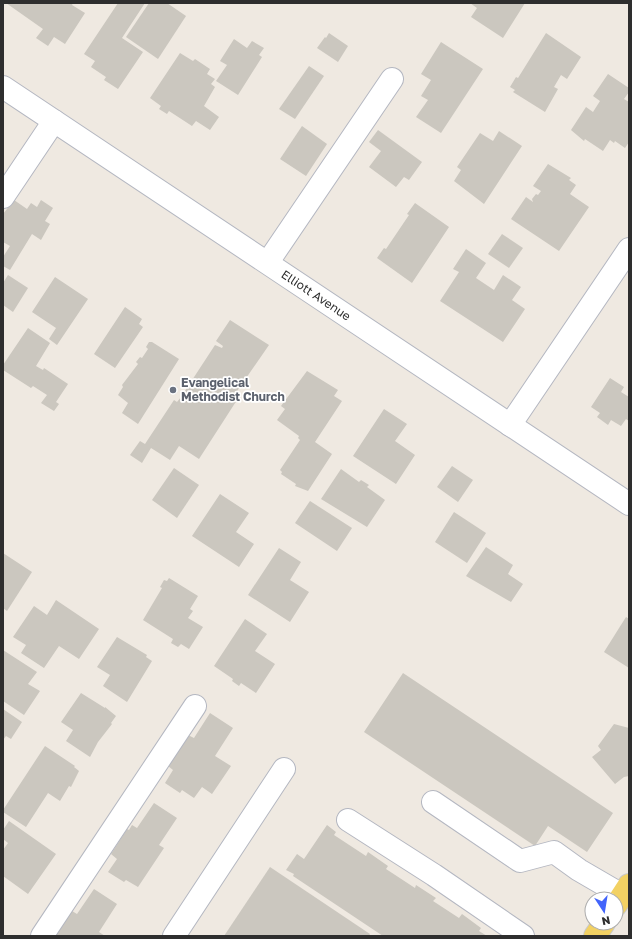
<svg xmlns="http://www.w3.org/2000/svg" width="632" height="939" font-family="'Golos Text',sans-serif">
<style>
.building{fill:#cbc7bf}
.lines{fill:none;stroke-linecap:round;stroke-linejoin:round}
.minor-casing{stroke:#b4b7c1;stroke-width:24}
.major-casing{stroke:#c9c9c9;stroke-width:24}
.minor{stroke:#fff;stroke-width:22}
.major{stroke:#f2d163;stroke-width:22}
.worship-dot{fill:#6b7280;stroke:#fff;stroke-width:1.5}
.labels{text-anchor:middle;stroke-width:3.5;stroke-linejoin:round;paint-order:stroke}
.street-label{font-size:12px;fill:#2e2e2e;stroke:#fff}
.worship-label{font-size:12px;font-weight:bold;fill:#5b616d;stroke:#fff;text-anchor:start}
</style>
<rect width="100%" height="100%" fill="#efe9e1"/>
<g class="building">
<path d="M 6,3 L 73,3 L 72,5 L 85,13 L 65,44 L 54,37 L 48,46 L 36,38 L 43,29 Z"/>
<path d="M 118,3 L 145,3 L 122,38 L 143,52 L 118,89 L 104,80 L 106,77 L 91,67 L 95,61 L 84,54 Z"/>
<path d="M 149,3 L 167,3 L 186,16 L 158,59 L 126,37 Z"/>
<path d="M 470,3 L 525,3 L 503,38 L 471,17 L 477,8 Z"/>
<path d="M 329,33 L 348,46 L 338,62 L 317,48 L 325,37 L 326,38 Z"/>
<path d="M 546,33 L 581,57 L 567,79 L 561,75 L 554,87 L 558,89 L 545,112 L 513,92 L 515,90 L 510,87 L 516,77 L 518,78 Z"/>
<path d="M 234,39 L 247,48 L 252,41 L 264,48 L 259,55 L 262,57 L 238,95 L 216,81 L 227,65 L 220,61 Z"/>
<path d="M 441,42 L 483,69 L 441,133 L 416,117 L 428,100 L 421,96 L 431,80 L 421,74 Z"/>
<path d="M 180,53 L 193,61 L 195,59 L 210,69 L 207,74 L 215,79 L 211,84 L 215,87 L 204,106 L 219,117 L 210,130 L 196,121 L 192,126 L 169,111 L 167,114 L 159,109 L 161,106 L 150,98 Z"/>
<path d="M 309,66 L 324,76 L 295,119 L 279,109 Z"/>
<path d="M 608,74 L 629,88 L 629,92 L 624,99 L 629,102 L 629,142 L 625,148 L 615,141 L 614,143 L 610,140 L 603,151 L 585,139 L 584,141 L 571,130 L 586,107 L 593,112 L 600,101 L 593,96 Z"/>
<path d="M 302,126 L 327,144 L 306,176 L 280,159 Z"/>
<path d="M 378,130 L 422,162 L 409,180 L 404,177 L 396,187 L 369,167 L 381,151 L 369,142 Z"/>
<path d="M 499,131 L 522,146 L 484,204 L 454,181 L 461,170 L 457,167 L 480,133 L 493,141 Z"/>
<path d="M 548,164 L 571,178 L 569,180 L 576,185 L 570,194 L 589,207 L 559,251 L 511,219 L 526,197 L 533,202 L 532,199 L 536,194 L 538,195 L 541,191 L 533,186 Z"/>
<path d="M 14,200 L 27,209 L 31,203 L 37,207 L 41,200 L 53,208 L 45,221 L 50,224 L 41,240 L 32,234 L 10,270 L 3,266 L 3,257 L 10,246 L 3,242 L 3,214 Z"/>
<path d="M 415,203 L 449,227 L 412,283 L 377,258 L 384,248 L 386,249 L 409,215 L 407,214 Z"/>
<path d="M 502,234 L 523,248 L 509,268 L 488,254 Z"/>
<path d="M 466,249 L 486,263 L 476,278 L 494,290 L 503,275 L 521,287 L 512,300 L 525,309 L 503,342 L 440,301 L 459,272 L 453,269 Z"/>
<path d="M 8,275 L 28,288 L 13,312 L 3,305 L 3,283 Z"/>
<path d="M 55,277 L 88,299 L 57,345 L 49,339 L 56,328 L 32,312 Z"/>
<path d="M 125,307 L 142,319 L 139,324 L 143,327 L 115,368 L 94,354 Z"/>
<path d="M 230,320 L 269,345 L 233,397 L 237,400 L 199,459 L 179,446 L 170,460 L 151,448 L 142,463 L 130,455 L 140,441 L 145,444 L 174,400 L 177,402 L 181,397 L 215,345 L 222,348 L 223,346 L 216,341 Z"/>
<path d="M 28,328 L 50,343 L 36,366 L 43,370 L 44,368 L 68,384 L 56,402 L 59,404 L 54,411 L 41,403 L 47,395 L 33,386 L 31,388 L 3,370 L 3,365 Z"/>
<path d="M 149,342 L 152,342 L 179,359 L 138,424 L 122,413 L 128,403 L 118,395 L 123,387 L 122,385 L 138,364 L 136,362 L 140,357 L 142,358 L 148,349 L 146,347 Z"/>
<path d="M 307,371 L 338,390 L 334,396 L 342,401 L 315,442 L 332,454 L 308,491 L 295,486 L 296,484 L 281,474 L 282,472 L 280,470 L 300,440 L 298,438 L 299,436 L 277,420 L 285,409 L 281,406 Z"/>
<path d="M 610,378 L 624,387 L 621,392 L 629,397 L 629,421 L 626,419 L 621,426 L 611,420 L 608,425 L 597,417 L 600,413 L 591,407 Z"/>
<path d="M 384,409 L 407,424 L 395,441 L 415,455 L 396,484 L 353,456 Z"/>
<path d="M 452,466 L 473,480 L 458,502 L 437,487 Z"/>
<path d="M 174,468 L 199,485 L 177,518 L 152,500 Z"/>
<path d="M 341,469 L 359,482 L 361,480 L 369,485 L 367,487 L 385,500 L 367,527 L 321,499 Z"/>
<path d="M 220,494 L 249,513 L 236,532 L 254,544 L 239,567 L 192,536 Z"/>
<path d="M 310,501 L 352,528 L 337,551 L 295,523 Z"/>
<path d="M 454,512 L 486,533 L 467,563 L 435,542 Z"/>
<path d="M 486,547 L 513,565 L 508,574 L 523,584 L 511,602 L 466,576 Z"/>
<path d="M 279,548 L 301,562 L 290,580 L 309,592 L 290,622 L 248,595 Z"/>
<path d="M 3,553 L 32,572 L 7,611 L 3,608 Z"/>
<path d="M 169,578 L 198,596 L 190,609 L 193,611 L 188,618 L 203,627 L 189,649 L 181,644 L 178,647 L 171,643 L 173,639 L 143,620 L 162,588 L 160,587 L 164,580 L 167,581 Z"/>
<path d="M 56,600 L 99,629 L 79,659 L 59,646 L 44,668 L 21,653 L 26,645 L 13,637 L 34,606 L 47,615 Z"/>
<path d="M 626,617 L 629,619 L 629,668 L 604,652 Z"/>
<path d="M 245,619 L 267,634 L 255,651 L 275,664 L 256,693 L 241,683 L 239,686 L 232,681 L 233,679 L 214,666 Z"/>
<path d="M 117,637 L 147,655 L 146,657 L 152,661 L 127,702 L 103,686 L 110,675 L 97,667 Z"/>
<path d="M 3,650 L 37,672 L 28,684 L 40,691 L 24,715 L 3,701 Z"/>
<path d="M 403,673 L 613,813 L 587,852 L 548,826 L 535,846 L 364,732 Z"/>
<path d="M 81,693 L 105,708 L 105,707 L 116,716 L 111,723 L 112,724 L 98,742 L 90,757 L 66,741 L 73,730 L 61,722 Z"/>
<path d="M 3,709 L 22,722 L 11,739 L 6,736 L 3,740 Z"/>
<path d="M 210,713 L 233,728 L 215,756 L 231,766 L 212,794 L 202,787 L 194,798 L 182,790 L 180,793 L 165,783 L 173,770 L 168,766 L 188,735 L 194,738 Z"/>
<path d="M 614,724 L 629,728 L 629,776 L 624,777 L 615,784 L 592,757 L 601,750 L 598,746 Z"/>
<path d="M 45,746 L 75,766 L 74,767 L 79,771 L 71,787 L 69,786 L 60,801 L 48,793 L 26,827 L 3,812 L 3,810 Z"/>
<path d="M 154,803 L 177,818 L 159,845 L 164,848 L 138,887 L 126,880 L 124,882 L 108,872 L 117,859 L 111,854 L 127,829 L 129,830 L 132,825 L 137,828 Z"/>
<path d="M 9,821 L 56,854 L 28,894 L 3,876 L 3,850 L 8,843 L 3,839 L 3,830 Z"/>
<path d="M 327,825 L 336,832 L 334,835 L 366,856 L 368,852 L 388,866 L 386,869 L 415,888 L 416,885 L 436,898 L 433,901 L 459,918 L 462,914 L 481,928 L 479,931 L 487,936 L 383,936 L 293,876 L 294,874 L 286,870 L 297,854 L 304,859 Z"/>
<path d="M 270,867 L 370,934 L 369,936 L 224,936 Z"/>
<path d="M 94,889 L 117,904 L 99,932 L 105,936 L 55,936 L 72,911 L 77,914 Z"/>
</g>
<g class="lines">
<defs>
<g id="minor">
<path id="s1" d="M 3,87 L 629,504"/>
<path d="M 3,197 L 54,121"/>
<path d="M 268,262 L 392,79"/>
<path d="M 510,425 L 629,249"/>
<path d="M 433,802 L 520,861 L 554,852 L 579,870 L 622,895"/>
<path d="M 348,820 L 434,875 L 523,936"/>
<path d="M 42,936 L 195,706"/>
<path d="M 174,936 L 284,769"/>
</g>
<g id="major">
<path d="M 616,905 L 629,885"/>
<path d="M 595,936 L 604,923"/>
</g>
</defs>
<use href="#minor" class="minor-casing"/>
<use href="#major" class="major-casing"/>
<use href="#minor" class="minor"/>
<use href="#major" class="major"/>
</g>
<circle class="worship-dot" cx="173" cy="390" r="4"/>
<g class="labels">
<g class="street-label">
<text dy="4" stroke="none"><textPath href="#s1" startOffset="376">Elliott Avenue</textPath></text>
</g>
<g class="worship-label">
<text x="181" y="387">Evangelical<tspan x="181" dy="14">Methodist Church</tspan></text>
</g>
</g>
<rect width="632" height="939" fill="none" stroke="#2e2e2e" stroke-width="8"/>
<g transform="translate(604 911) rotate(168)"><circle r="19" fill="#ffffff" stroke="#ababab"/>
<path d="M0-3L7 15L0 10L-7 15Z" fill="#4264fb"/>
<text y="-6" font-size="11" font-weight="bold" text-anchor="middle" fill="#2e2e2e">N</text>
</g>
</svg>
